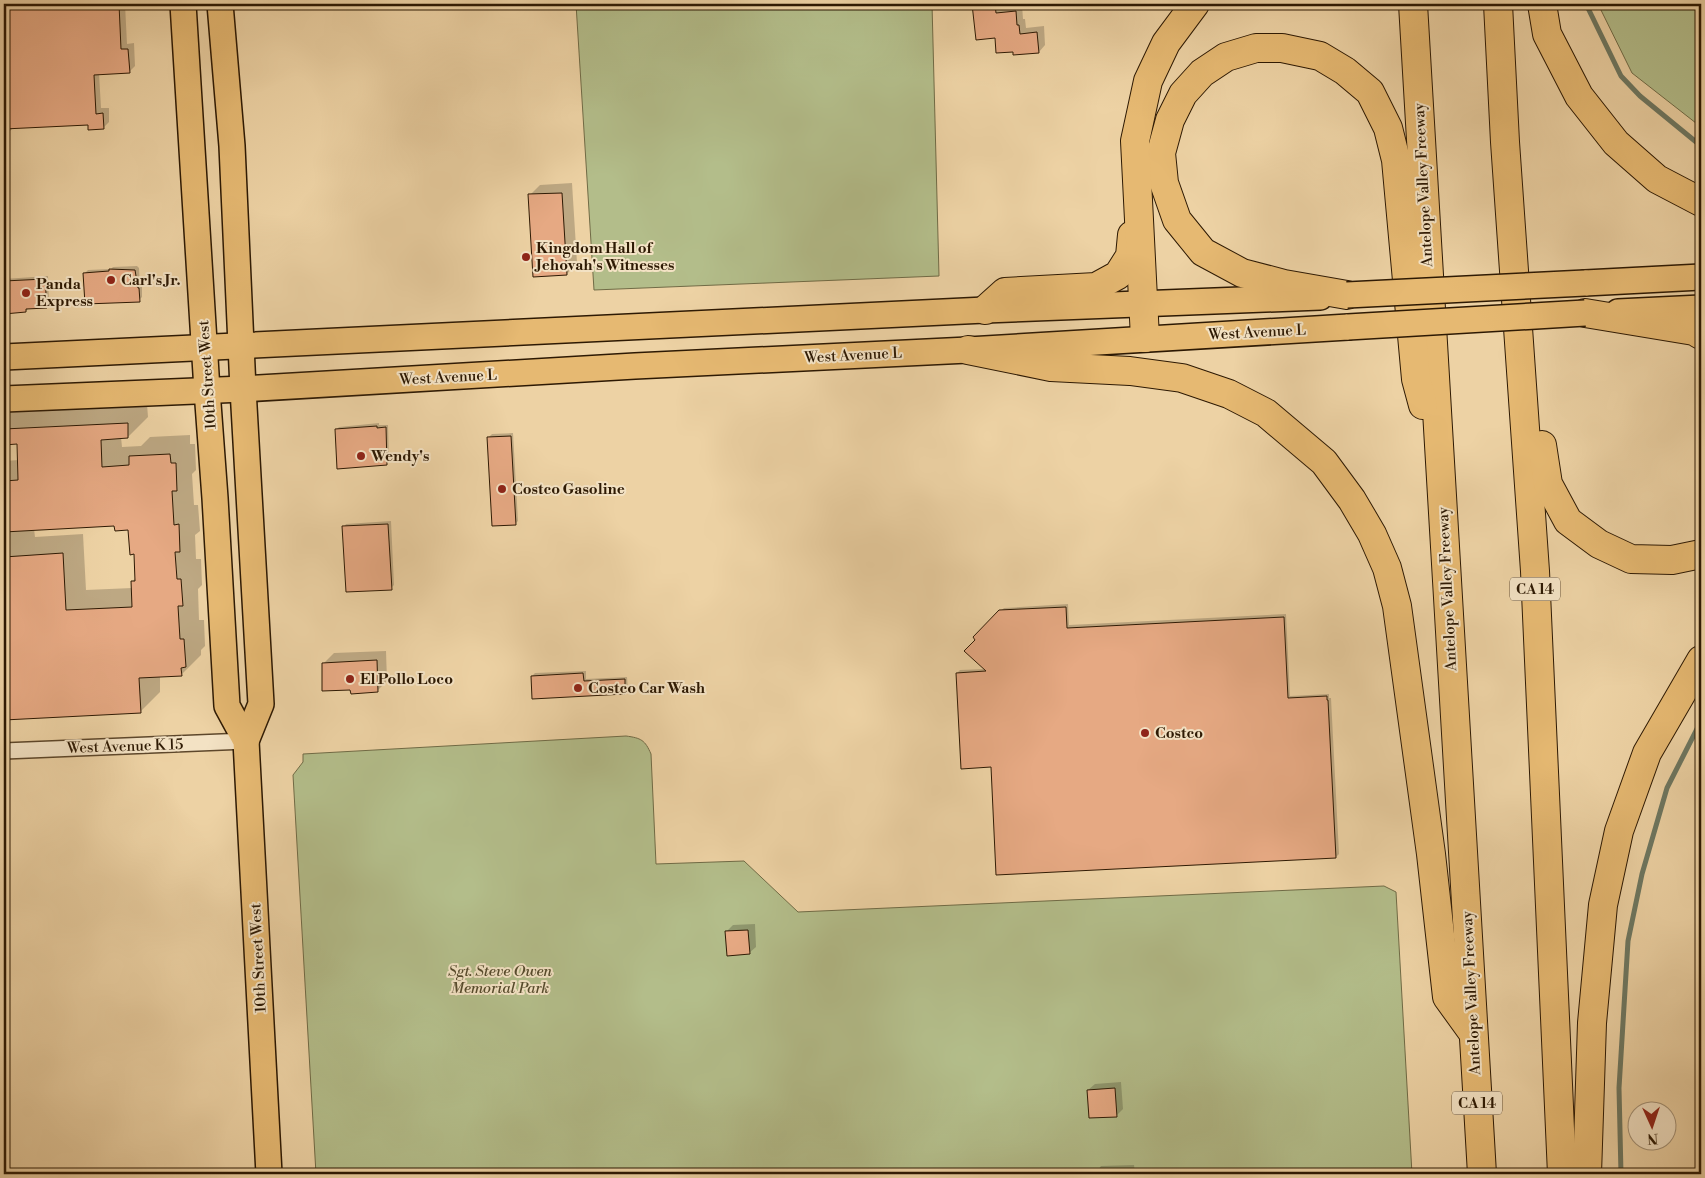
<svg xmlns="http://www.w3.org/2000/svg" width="1705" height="1178" font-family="'Libre Bodoni',serif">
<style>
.green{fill:#b3bd8a;stroke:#706b46}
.shadow{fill:#0003;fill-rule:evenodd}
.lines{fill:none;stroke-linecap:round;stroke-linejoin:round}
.stream{stroke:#6e7862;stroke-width:5}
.building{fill:#e6a983;stroke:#2d1903}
.street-casing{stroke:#5d472b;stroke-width:18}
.primary-casing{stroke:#2d1903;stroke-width:28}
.highway-casing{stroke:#2d1903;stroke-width:30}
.street{stroke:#f3e2c4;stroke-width:15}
.primary{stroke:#e6b972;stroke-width:25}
.highway{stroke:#e6b972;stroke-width:28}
.primary-bridge-casing{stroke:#2d1903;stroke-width:28;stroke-linecap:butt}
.primary-bridge{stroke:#e6b972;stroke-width:25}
.poi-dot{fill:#8f2418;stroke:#f3e2c4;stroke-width:2}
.labels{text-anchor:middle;stroke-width:4;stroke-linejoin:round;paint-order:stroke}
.shield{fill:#f3e2c4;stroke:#68553d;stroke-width:1}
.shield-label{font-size:14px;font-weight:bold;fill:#2d1903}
.street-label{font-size:15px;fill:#2d1903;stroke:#f3e2c4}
.poi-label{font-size:15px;font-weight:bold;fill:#2d1903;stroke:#f3e2c4;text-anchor:start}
.park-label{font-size:15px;font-style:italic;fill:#554a2c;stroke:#f3e2c4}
</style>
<rect width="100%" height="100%" fill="#edd2a4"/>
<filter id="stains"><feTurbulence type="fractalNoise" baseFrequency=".004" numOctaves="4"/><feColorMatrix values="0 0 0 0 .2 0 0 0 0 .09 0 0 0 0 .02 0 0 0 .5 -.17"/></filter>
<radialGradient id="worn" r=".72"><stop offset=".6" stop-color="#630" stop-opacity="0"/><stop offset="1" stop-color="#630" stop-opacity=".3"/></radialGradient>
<g class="green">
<path d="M 576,4 L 932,4 L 939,276 L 594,290 Z"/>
<path d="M 1598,4 L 1701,4 L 1701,127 L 1632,73 Z"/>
<path d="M 626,736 C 641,738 645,740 651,754 L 656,864 L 744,861 L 798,912 L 1384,886 L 1396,892 L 1412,1174 L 316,1174 L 293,775 L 303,762 L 303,754 Z"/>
</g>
<g class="shadow">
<path d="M 4,4 L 125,4 L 127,44 L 134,43 L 135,66 L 129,72 L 99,73 L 101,108 L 109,108 L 109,122 L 103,128 L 89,124 L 13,128 L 8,133 L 4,133 Z"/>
<path d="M 974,4 L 1002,4 L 1002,7 L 1022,5 L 1023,19 L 1025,19 L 1026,28 L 1044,26 L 1045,45 L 1039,52 L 1014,50 L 996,37 Z"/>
<path d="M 572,183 L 577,263 L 567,274 L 530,195 L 540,185 Z"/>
<path d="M 137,266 L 139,268 L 140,286 L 142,286 L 142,297 L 139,300 L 85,273 L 88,270 L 111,269 L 113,267 Z"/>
<path d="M 48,276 L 49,303 L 46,306 L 29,308 L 26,311 L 4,312 L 4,279 Z"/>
<path d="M 147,404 L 148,417 L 128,437 L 121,437 L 122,447 L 141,446 L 150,437 L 190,435 L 190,444 L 195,444 L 196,470 L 192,474 L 194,505 L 198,505 L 200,531 L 195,535 L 196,559 L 201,559 L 202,585 L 198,589 L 199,620 L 204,620 L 205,646 L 201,650 L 201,655 L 181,675 L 160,676 L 160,692 L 140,712 L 4,719 L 4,461 L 19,460 L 18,443 L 4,443 L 4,411 ZM 116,525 L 129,529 L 135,553 L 136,577 L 132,582 L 132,588 L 86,590 L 83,534 L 35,537 L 34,529 Z"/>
<path d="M 379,423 L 379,425 L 388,425 L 389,461 L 386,464 L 336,430 L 339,427 Z"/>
<path d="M 513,433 L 518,521 L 515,524 L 489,437 L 492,434 Z"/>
<path d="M 391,521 L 394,585 L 391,588 L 344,527 L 346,524 Z"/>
<path d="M 1068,604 L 1069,625 L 1286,614 L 1290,696 L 1329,694 L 1329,698 L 1331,698 L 1339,854 L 1336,857 L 992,766 L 957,673 L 960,670 L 985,669 L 977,639 L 974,637 L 1004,608 Z"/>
<path d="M 386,651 L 387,681 L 377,691 L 351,689 L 323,664 L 334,653 Z"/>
<path d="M 586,671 L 586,679 L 627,677 L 628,690 L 625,693 L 532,676 L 535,673 Z"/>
<path d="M 755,924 L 756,947 L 749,953 L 726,932 L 733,925 Z"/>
<path d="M 1121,1082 L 1123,1109 L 1116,1116 L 1088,1090 L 1095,1084 Z"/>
<path d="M 1134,1165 L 1135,1174 L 1095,1174 L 1101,1166 Z"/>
</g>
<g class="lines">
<g class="stream">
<path d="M 1586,4 L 1621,76 L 1640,96 L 1701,146"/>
<path d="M 1621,1174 L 1619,1088 L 1628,941 L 1642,874 L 1667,788 L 1701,721"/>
</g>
</g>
<g class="building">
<path d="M 4,4 L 119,4 L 121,49 L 128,49 L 130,73 L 94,75 L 96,114 L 103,113 L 104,129 L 88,130 L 88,125 L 4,129 Z"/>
<path d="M 972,4 L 995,4 L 996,13 L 1016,11 L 1017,25 L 1019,25 L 1020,34 L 1037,32 L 1039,53 L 1013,55 L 1013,52 L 996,53 L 995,38 L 976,40 Z"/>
<path d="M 562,193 L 567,275 L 533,277 L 528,194 Z"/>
<path d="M 109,269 L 135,270 L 138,288 L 139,288 L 140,302 L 85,304 L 83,273 L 109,271 Z"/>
<path d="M 45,279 L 47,308 L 26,309 L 26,312 L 4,314 L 4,281 Z"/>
<path d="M 128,423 L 128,438 L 101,440 L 102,467 L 129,465 L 129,456 L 170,454 L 171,463 L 176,463 L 177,491 L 172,491 L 174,525 L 179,524 L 180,552 L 175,552 L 177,579 L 181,579 L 183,606 L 178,606 L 180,639 L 184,639 L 186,667 L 181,668 L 182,676 L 139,678 L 141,713 L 4,720 L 4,557 L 63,553 L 66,610 L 132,607 L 131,581 L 135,581 L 134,554 L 130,555 L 128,530 L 115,531 L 114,526 L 4,532 L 4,481 L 18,480 L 17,444 L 4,445 L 4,429 Z"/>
<path d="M 377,426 L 377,428 L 386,427 L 387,465 L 337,469 L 335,429 Z"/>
<path d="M 511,436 L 516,525 L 492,526 L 487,437 Z"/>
<path d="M 388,524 L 392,590 L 346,592 L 342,526 Z"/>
<path d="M 1066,607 L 1067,628 L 1284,617 L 1288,698 L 1327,696 L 1327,700 L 1328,700 L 1336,858 L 996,875 L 991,767 L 961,769 L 956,673 L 986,671 L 964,651 L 975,640 L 973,637 L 999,610 Z"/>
<path d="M 377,660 L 378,692 L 351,694 L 350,690 L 322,691 L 322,663 Z"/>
<path d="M 583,673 L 584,681 L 625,679 L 625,694 L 532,699 L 531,676 Z"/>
<path d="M 748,930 L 750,954 L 727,956 L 725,931 Z"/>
<path d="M 1115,1088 L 1117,1117 L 1089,1118 L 1087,1090 Z"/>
</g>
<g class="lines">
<defs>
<path id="street" d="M 4,751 L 246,741"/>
<g id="primary">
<path d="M 183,4 L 207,390 L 215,498 L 227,706 L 246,741 L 269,1174"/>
<path d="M 220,4 L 232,146 L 243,389 L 261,704 L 246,741"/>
<path d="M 1585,283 L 1701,277"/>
<path d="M 1618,312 L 1701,308"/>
<path d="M 4,357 L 985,310 L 1320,297"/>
<path d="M 4,399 L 243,389 L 635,366 L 968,350 L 1348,327"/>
</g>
<g id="highway">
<path d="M 1413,4 L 1482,1174"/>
<path d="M 1498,4 L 1505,142 L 1535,571 L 1562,1174"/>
<path d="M 1542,4 L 1547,34 L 1579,96 L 1616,143 L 1657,179 L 1701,202"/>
<path d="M 1347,295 L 1284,284 L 1242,273 L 1203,252 L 1177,220 L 1164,183 L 1161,153 L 1170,120 L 1183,94 L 1202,73 L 1226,57 L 1256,48 L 1282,48 L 1320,56 L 1345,71 L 1370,92 L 1388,128 L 1396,160 L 1416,379 L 1423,405"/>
<path d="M 985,310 L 1005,292 L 1096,287 L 1118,275 L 1130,256 L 1132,235"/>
<path d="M 1585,313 L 1694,331 L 1701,335"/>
<path d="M 1145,338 L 1135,141 L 1148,81 L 1166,43 L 1195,4"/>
<path d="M 968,350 L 1051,367 L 1130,371 L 1182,378 L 1229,394 L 1266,413 L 1324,462 L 1352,500 L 1372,534 L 1387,568 L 1397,606 L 1431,854 L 1447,997 L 1473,1033"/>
<path d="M 1542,445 L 1548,484 L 1568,521 L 1599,544 L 1631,559 L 1672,560 L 1701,554"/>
<path d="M 1587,1174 L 1592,1023 L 1603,905 L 1619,831 L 1647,753 L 1701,660"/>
</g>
</defs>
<use href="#street" class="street-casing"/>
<use href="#primary" class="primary-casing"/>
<use href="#highway" class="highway-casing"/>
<use href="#street" class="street"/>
<use href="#primary" class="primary"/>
<use href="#highway" class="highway"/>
<defs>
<g id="primary-bridge">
<path d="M 1347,295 L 1585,283"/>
<path d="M 1348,327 L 1585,313"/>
</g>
</defs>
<use href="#primary-bridge" class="primary-bridge-casing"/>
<use href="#primary-bridge" class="primary-bridge"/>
</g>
<g class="poi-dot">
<circle cx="526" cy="257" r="5"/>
<circle cx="111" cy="280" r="5"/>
<circle cx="26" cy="293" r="5"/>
<circle cx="361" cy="456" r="5"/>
<circle cx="502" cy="489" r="5"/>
<circle cx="350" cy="679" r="5"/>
<circle cx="578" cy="688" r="5"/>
<circle cx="1145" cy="733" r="5"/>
</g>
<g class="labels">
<g class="shield">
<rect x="1510" y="577.5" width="50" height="23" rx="4"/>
<rect x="1452" y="1091.5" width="50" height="23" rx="4"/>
</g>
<g class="shield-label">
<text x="1535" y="594">CA 14</text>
<text x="1477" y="1108">CA 14</text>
</g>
<g class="street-label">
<text transform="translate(1423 185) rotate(-93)" y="5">Antelope Valley Freeway</text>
<text transform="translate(1257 332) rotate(-3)" y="5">West Avenue L</text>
<text transform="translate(853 355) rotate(-3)" y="5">West Avenue L</text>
<text transform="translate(207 375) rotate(-94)" y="5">10th Street West</text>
<text transform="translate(448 377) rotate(-3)" y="5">West Avenue L</text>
<text transform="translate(1447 589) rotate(-93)" y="5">Antelope Valley Freeway</text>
<text transform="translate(125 746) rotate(-2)" y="5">West Avenue K 15</text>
<text transform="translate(258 958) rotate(-93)" y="5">10th Street West</text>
<text transform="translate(1471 993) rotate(-93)" y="5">Antelope Valley Freeway</text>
</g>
<g class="poi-label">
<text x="536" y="253">Kingdom Hall of<tspan x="536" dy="17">Jehovah's Witnesses</tspan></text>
<text x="121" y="285">Carl's Jr.</text>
<text x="36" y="289">Panda<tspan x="36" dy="17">Express</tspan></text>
<text x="371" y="461">Wendy's</text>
<text x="512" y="494">Costco Gasoline</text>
<text x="360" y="684">El Pollo Loco</text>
<text x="588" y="693">Costco Car Wash</text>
<text x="1155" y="738">Costco</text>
</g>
<g class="park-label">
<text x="500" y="976">Sgt. Steve Owen<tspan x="500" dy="17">Memorial Park</tspan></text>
</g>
</g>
<rect width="1705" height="1178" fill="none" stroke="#edd2a4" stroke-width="20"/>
<rect x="5" y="5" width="1695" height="1168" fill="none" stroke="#2d1903" stroke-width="2.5"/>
<rect x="10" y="10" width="1685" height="1158" fill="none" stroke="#2d1903"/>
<g transform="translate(1652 1126) rotate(177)"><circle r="24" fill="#f3e2c4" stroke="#a49277"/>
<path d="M0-4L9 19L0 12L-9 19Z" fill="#8f2418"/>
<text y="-8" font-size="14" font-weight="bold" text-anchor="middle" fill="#2d1903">N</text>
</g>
<rect width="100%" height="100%" filter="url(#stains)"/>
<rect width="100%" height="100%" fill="url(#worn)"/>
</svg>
